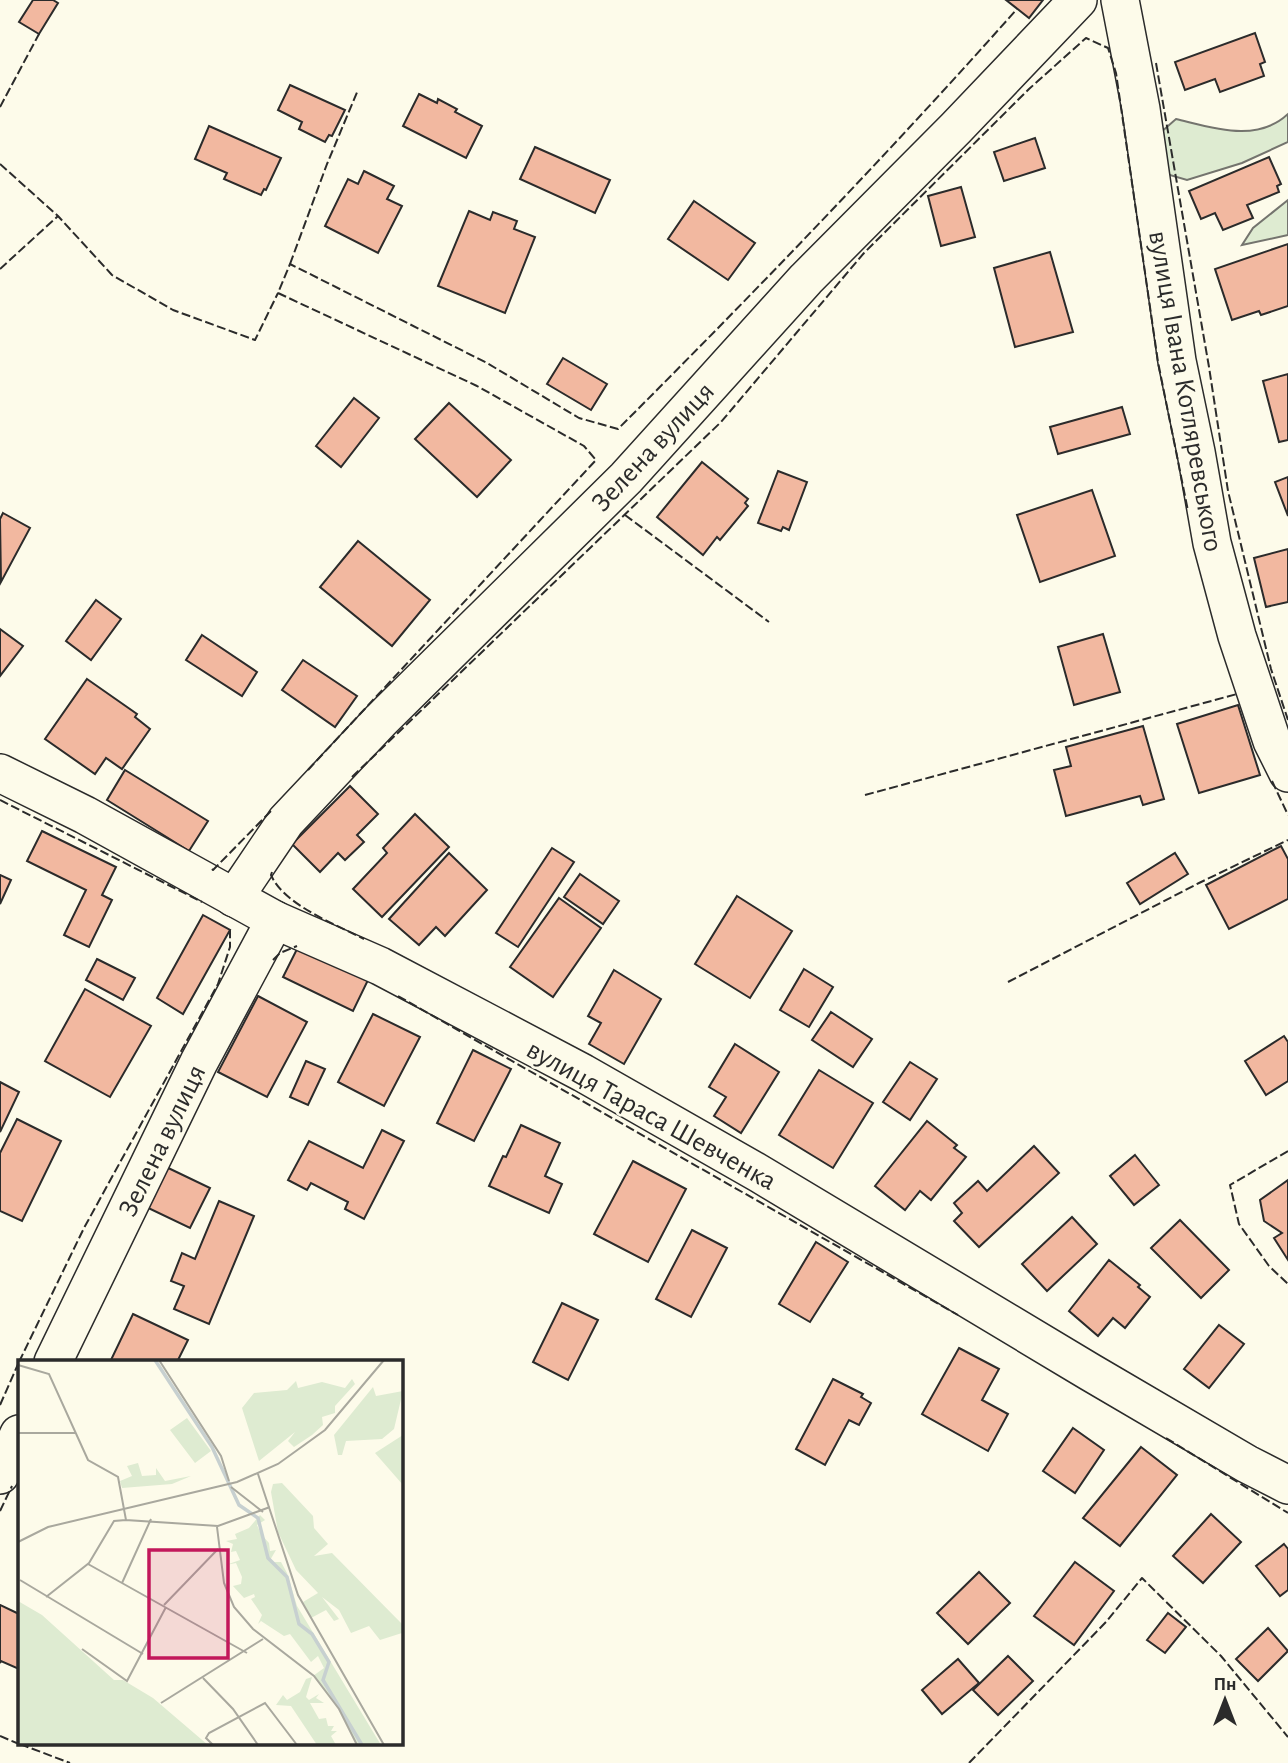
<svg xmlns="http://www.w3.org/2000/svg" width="1288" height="1763" font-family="'Alegreya Sans',sans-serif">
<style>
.green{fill:#deebd1;stroke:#74746e;stroke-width:2}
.building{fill:#f2b8a0;stroke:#2b2b2b;stroke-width:2}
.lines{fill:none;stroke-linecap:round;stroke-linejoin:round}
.street-casing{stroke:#2b2b2b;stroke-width:40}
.street{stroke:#fdfbea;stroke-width:37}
.fence{stroke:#2b2b2b;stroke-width:2;stroke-dasharray:9 3.5;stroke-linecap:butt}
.labels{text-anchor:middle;stroke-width:5;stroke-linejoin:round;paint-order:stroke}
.street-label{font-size:28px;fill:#2b2b2b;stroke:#fdfbea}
.inset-river{fill:none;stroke:#c7d0d0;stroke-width:3.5}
.inset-road{fill:none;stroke:#a9a89e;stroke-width:2}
.view{fill:#c2185b;fill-opacity:0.15;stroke:#c2185b;stroke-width:3.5}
.inset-edge{fill:none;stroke:#2b2b2b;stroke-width:3.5}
</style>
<rect width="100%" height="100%" fill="#fdfbea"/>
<g class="green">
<path d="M 1288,114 L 1288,142 L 1242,163 L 1187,180 L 1156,171 L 1152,140 L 1176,119 C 1214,128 1257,143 1288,114 Z"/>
<path d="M 1288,200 L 1288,235 L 1242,245 L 1253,228 Z"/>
</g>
<g class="building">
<path d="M 33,0 L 53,0 L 58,3 L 39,34 L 19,22 Z"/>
<path d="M 1006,0 L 1043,0 L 1029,18 Z"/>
<path d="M 1255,33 L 1265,62 L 1260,64 L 1264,76 L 1220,92 L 1215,79 L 1185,90 L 1175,62 Z"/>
<path d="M 290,85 L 345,110 L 332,136 L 329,135 L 325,142 L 299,129 L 302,122 L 278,110 Z"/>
<path d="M 419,94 L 437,103 L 438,99 L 457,109 L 455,112 L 482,126 L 466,158 L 403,126 Z"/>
<path d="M 209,126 L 281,158 L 266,190 L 264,189 L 261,195 L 224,179 L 227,173 L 195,159 Z"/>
<path d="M 1035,138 L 1045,168 L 1004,181 L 994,152 Z"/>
<path d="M 535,147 L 610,180 L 595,213 L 520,179 Z"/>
<path d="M 1269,157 L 1281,184 L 1277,186 L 1279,192 L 1247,205 L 1253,218 L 1223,230 L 1215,213 L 1201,219 L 1189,191 Z"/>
<path d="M 364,171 L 394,186 L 387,199 L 402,206 L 378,253 L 325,226 L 348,179 L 358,184 Z"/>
<path d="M 961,187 L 975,237 L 941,246 L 928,196 Z"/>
<path d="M 694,201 L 755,243 L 728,280 L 668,239 Z"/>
<path d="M 469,211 L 490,220 L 493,212 L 517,221 L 514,229 L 535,237 L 505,313 L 438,286 Z"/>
<path d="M 1288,244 L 1288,306 L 1261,315 L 1259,311 L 1232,320 L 1215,269 Z"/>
<path d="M 1050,252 L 1073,332 L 1015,347 L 994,268 Z"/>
<path d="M 563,358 L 607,384 L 591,410 L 547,384 Z"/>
<path d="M 1288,374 L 1288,440 L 1279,442 L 1263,381 Z"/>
<path d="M 354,398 L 379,418 L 341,467 L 316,446 Z"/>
<path d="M 449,403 L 511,460 L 477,497 L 415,439 Z"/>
<path d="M 1122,407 L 1130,434 L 1058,454 L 1050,427 Z"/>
<path d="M 702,462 L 748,499 L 745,503 L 748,506 L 720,540 L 717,537 L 703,555 L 657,517 Z"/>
<path d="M 778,471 L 807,482 L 789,530 L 783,527 L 781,531 L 758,523 Z"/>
<path d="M 1288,477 L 1288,516 L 1275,482 Z"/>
<path d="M 1092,490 L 1115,556 L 1040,582 L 1017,515 Z"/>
<path d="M 3,513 L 30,528 L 1,582 L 0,519 Z"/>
<path d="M 358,541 L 430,600 L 392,646 L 320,587 Z"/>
<path d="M 1288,549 L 1288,602 L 1266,607 L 1254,558 Z"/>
<path d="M 96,600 L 121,619 L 91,660 L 66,641 Z"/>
<path d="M 0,629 L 23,646 L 0,676 Z"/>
<path d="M 1103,634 L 1120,692 L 1074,705 L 1058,647 Z"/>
<path d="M 202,635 L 257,672 L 242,696 L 186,660 Z"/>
<path d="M 303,660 L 357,696 L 335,727 L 282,690 Z"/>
<path d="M 87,679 L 137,714 L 135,717 L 150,729 L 122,769 L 106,758 L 95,774 L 45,739 Z"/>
<path d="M 1238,705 L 1260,775 L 1199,793 L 1177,724 Z"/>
<path d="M 1143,726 L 1164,799 L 1143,805 L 1140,796 L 1066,816 L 1054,770 L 1071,766 L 1066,747 Z"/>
<path d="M 125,770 L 208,821 L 189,851 L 107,800 Z"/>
<path d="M 350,786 L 378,814 L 357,835 L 364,842 L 345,860 L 338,853 L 320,872 L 292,844 Z"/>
<path d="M 415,814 L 449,847 L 382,917 L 353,889 L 387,853 L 383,848 Z"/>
<path d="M 42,831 L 116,867 L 102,895 L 112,900 L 89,947 L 64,935 L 86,890 L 27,861 Z"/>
<path d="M 1281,846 L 1288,859 L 1288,899 L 1229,929 L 1206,885 Z"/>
<path d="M 552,848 L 574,862 L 518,947 L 496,933 Z"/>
<path d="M 449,853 L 487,890 L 445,936 L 436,927 L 419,945 L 389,919 Z"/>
<path d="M 1175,853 L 1188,874 L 1140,904 L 1127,883 Z"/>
<path d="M 580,874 L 619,901 L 603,924 L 564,897 Z"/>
<path d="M 0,875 L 11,880 L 0,904 Z"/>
<path d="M 737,896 L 792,931 L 750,998 L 695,964 Z"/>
<path d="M 559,898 L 601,928 L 553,997 L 510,967 Z"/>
<path d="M 203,915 L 230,930 L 183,1014 L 157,998 Z"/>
<path d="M 299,945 L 369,978 L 353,1011 L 283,977 Z"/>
<path d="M 97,959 L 135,978 L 123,1000 L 86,980 Z"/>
<path d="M 804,969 L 833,987 L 809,1027 L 780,1010 Z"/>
<path d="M 614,970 L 661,999 L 624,1064 L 589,1044 L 601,1023 L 588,1016 Z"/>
<path d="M 85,989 L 151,1026 L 110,1097 L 45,1061 Z"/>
<path d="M 258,996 L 307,1022 L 267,1097 L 218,1072 Z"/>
<path d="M 831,1012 L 872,1039 L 853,1067 L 812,1040 Z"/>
<path d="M 373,1014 L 420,1037 L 384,1106 L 338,1082 Z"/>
<path d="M 1284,1036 L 1288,1042 L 1288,1081 L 1266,1095 L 1245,1061 Z"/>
<path d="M 735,1044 L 779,1072 L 741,1133 L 714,1116 L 726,1097 L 709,1087 Z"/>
<path d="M 473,1050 L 511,1069 L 474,1141 L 437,1123 Z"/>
<path d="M 306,1061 L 325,1069 L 308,1105 L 290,1097 Z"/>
<path d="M 910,1062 L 937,1079 L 910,1120 L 883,1102 Z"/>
<path d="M 819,1070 L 873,1103 L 833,1168 L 779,1135 Z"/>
<path d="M 0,1082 L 19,1092 L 0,1132 Z"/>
<path d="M 17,1119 L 61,1141 L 22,1221 L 0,1211 L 0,1153 Z"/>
<path d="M 927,1121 L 957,1145 L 954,1148 L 966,1157 L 931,1200 L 920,1191 L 905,1210 L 875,1186 Z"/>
<path d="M 521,1125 L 560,1143 L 545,1176 L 562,1184 L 549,1213 L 489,1186 L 503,1156 L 506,1157 Z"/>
<path d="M 382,1130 L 404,1141 L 364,1219 L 345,1209 L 348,1202 L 311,1183 L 307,1190 L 288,1180 L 309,1141 L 363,1168 Z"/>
<path d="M 1034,1146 L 1059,1173 L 979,1247 L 954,1221 L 962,1213 L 954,1203 L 978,1181 L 987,1191 Z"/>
<path d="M 1135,1155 L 1159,1185 L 1134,1205 L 1110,1176 Z"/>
<path d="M 633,1161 L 686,1189 L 648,1262 L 594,1234 Z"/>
<path d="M 162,1165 L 210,1188 L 190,1228 L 142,1205 Z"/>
<path d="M 1288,1180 L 1288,1260 L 1274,1238 L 1282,1233 L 1264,1221 L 1260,1200 Z"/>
<path d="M 219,1201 L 254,1216 L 209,1324 L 174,1309 L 184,1286 L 171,1281 L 182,1253 L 195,1259 Z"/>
<path d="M 1072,1217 L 1097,1244 L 1047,1291 L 1022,1264 Z"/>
<path d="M 1180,1220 L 1229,1270 L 1201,1298 L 1151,1248 Z"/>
<path d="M 692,1230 L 727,1248 L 691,1317 L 656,1299 Z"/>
<path d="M 816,1242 L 848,1262 L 810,1322 L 779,1304 Z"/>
<path d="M 1109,1260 L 1140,1285 L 1138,1287 L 1150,1297 L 1125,1328 L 1113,1318 L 1098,1336 L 1069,1311 Z"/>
<path d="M 562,1303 L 598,1320 L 568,1380 L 533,1362 Z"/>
<path d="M 133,1314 L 188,1340 L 177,1362 L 110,1362 Z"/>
<path d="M 1219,1325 L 1244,1344 L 1209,1388 L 1184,1369 Z"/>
<path d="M 959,1348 L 999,1369 L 982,1400 L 1008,1414 L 988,1451 L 922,1414 Z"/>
<path d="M 833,1379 L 863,1394 L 861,1397 L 871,1403 L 859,1425 L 849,1420 L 825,1465 L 796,1449 Z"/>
<path d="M 1073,1428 L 1104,1450 L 1075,1493 L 1043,1471 Z"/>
<path d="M 1141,1447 L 1177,1475 L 1120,1546 L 1083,1518 Z"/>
<path d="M 1211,1514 L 1241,1542 L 1203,1583 L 1173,1556 Z"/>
<path d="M 1284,1544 L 1288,1549 L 1288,1590 L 1280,1596 L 1256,1566 Z"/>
<path d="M 1075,1562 L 1114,1591 L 1074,1645 L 1034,1616 Z"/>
<path d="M 979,1572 L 1010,1603 L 968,1644 L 937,1613 Z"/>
<path d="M 0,1605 L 19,1614 L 19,1669 L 1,1661 L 0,1663 Z"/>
<path d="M 1168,1613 L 1186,1627 L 1165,1653 L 1147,1640 Z"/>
<path d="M 1268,1628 L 1288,1651 L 1258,1681 L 1236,1659 Z"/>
<path d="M 1008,1656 L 1033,1681 L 998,1715 L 973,1690 Z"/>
<path d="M 958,1659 L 979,1683 L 942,1714 L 922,1690 Z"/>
</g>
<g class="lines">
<defs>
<g id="street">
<path d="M 1120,0 L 1141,109 L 1177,361 L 1196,452 L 1212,543 L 1237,636 L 1272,741 L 1288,773"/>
<path d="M 0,773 L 85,815 L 275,920 L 380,966 L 583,1073 L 760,1174 L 1090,1372 L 1247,1464 L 1288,1485"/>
<path d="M 234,898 L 286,821 L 381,720 L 626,478 L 806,279 L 956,128 L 1078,0"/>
<path d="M 53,1362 L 199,1062 L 275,920"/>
<path d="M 0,1475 L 19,1434"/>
</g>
</defs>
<use href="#street" class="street-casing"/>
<use href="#street" class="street"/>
<g class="fence">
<path d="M 1156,63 L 1209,367 L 1228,491 L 1271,669 L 1288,720"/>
<path d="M 0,107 L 39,34"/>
<path d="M 0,164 L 58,216 L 112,275 L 173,310 L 255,340 L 278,293"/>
<path d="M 290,264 L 327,164 L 358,90"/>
<path d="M 0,269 L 58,216"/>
<path d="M 625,515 L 769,622"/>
<path d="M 308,770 L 596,460 L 584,446 L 477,386 L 278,293 L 290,264 L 487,363 L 579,418 L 618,429 C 755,292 889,153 1017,9"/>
<path d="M 352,777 L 721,422 L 864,253 L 1029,89 L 1086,38 L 1108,48 L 1116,73 L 1158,362 L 1188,511"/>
<path d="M 1272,781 L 1288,815"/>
<path d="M 865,795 L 1237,694"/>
<path d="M 0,800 L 202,902"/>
<path d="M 212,869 L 213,870 L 271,811"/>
<path d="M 272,872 L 271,875 C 284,905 335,924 364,939"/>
<path d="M 273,960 L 280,953 L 297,946"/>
<path d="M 1008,982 L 1199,883 L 1288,840"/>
<path d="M 398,996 L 958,1315"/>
<path d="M 1288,1151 L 1230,1185 L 1239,1224 L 1269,1266 L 1288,1284"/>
<path d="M 19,1362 L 84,1228 L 218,984 L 230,947 L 230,930"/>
<path d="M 0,1405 L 19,1362"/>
<path d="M 1166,1438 L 1288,1513"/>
<path d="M 0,1511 L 12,1486"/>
<path d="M 0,1736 L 19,1744"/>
<path d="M 20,1744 L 70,1763"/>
<path d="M 969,1763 L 1106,1622 L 1142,1578 L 1221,1656 L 1288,1737"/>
</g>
</g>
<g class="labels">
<g class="street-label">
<text transform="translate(1187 391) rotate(80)" y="10">вулиця Івана Котляревського</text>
<text transform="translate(652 446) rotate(-47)" y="10">Зелена вулиця</text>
<text transform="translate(652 1114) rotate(29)" y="10">вулиця Тараса Шевченка</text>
<text transform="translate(161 1140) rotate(-64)" y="10">Зелена вулиця</text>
</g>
</g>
<g transform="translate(18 1360)">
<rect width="385" height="385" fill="#fdfbea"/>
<path d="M 278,21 L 280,28 L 304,22 L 327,28 L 334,19 L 337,24 L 317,46 L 317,53 L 304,57 L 305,65 L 294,75 L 276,87 L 270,81 L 277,72 L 241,101 L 224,48 L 236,33 L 269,30 ZM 355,27 L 358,36 L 385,31 L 376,69 L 364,79 L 328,81 L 324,95 L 320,95 L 316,75 ZM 169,58 L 193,91 L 177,103 L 152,70 ZM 385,75 L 385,125 L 357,93 ZM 120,103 L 124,116 L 138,115 L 138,108 L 147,121 L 173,116 L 154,124 L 104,128 L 102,121 L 114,116 L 109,106 ZM 264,123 L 295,156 L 296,168 L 310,184 L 296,196 L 314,193 L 385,265 L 384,273 L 362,280 L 351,266 L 333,273 L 321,250 L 304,237 L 321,259 L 316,261 L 308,250 L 293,258 L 285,242 L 300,233 L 278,210 L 260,172 L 253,132 L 255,124 ZM 242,155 L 247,160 L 239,165 L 243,174 L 251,183 L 252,191 L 258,190 L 251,202 L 263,202 L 269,213 L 279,246 L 363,385 L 339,385 L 321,349 L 295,316 L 306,308 L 300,296 L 293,302 L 272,274 L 266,276 L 243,261 L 240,264 L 244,255 L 233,239 L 237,237 L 236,234 L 226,238 L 215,226 L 223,224 L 224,217 L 218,203 L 208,205 L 222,200 L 218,191 L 213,192 L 215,184 L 208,181 L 219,179 L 217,174 L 231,168 ZM 0,241 L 24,255 L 96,320 L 105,320 L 135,338 L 190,385 L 0,385 ZM 294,317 L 288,337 L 291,340 L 301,334 L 298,338 L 306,343 L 292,343 L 301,359 L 308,358 L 310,366 L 316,366 L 313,371 L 319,371 L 313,376 L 318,385 L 299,385 L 273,346 L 258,345 L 265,335 L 269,340 L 282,332 L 288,319 Z" fill="#deebd1"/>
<path class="inset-river" d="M 137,0 L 194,87 L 221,145 L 240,158 L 250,198 L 269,217 L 281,264 L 294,274 L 311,302 L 305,320 L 344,385"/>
<path class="inset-road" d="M 141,0 L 203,96 L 211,121M 0,5 L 31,14 L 70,100 L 100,117 L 108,160 L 200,166 L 252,147M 0,73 L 57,73M 240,114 L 280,235 L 366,385M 213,127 L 245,152M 199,167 L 206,223 L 216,247 L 235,269 L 296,316 L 321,349 L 339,385M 0,182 L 30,167 L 219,122 L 260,104 L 307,70 L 366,0M 70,204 L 229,293M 2,220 L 125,294M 104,223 L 133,159M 28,237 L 71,203 L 96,161 L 108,160M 146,245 L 200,189M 64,289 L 109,321 L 148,247M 185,318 L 215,349 L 240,385M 143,343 L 245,279M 195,385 L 188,378 L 191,373 L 247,343 L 279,385"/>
<path class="view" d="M 131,190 L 210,190 L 210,298 L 131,298 Z"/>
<rect width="385" height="385" class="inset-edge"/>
</g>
<g transform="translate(1225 1700)" stroke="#fdfbea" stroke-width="5" paint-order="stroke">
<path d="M0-5L12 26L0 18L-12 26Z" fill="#2b2b2b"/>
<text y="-10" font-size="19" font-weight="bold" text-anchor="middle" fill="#2b2b2b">Пн</text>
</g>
</svg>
